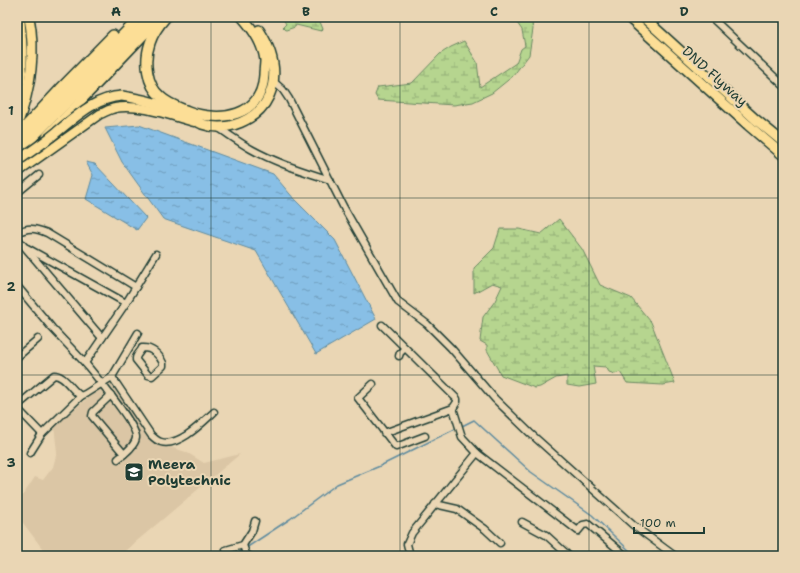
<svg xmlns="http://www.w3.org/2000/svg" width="800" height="573" font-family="'Shantell Sans',sans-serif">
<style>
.built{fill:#dbc6a5}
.wetland{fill:url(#wetland-marsh);stroke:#6a8962}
.water{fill:url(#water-ripples);stroke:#5e8b9f}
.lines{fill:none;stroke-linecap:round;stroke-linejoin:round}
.stream{stroke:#5e8b9f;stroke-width:1.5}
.minor-casing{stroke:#1f3d34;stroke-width:9}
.major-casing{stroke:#1f3d34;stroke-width:11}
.highway-casing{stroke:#1f3d34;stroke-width:12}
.minor{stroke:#ead6b4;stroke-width:6}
.major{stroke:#fcde96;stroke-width:8}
.highway{stroke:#fcde96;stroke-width:9}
.highway-bridge-casing{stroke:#1f3d34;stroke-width:12;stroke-linecap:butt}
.highway-bridge{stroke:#fcde96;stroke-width:9}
.grid{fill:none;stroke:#1f3d34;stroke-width:1;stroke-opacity:0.55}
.labels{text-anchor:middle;stroke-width:4;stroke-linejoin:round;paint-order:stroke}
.street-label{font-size:14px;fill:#1f3d34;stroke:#ead6b4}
.poi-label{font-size:14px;font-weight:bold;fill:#1f3d34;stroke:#ead6b4;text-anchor:start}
.neatline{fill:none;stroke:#1f3d34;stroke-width:1.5}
.grid-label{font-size:13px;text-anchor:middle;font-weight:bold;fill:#1f3d34}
</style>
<defs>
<pattern id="wetland-marsh" width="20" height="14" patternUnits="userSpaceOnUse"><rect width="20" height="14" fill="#b6d58f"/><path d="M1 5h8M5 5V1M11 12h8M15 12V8" fill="none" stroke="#93ae76"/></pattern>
<pattern id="water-ripples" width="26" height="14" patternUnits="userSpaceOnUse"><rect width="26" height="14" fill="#88bfe6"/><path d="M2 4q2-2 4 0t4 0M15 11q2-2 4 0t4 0" fill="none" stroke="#6f9cbb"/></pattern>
</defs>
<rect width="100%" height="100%" fill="#ead6b4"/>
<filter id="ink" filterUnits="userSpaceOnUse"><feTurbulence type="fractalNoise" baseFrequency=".025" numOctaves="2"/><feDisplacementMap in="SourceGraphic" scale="8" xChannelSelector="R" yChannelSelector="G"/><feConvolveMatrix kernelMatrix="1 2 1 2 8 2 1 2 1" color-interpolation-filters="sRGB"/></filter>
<g filter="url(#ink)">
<path class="built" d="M 108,381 L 127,401 L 157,443 L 186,452 L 204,463 L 240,454 L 119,556 L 48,556 L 17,515 L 17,504 L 35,477 L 43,480 L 53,467 L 57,452 L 54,426 Z"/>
<g class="wetland">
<path d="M 282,17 L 318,17 L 323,29 L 321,31 L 296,25 L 295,27 L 286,30 L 283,27 L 286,24 Z"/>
<path d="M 513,17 L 531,17 L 533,29 L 529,55 L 513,76 L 492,93 L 473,102 L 454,105 L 378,100 L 375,95 L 378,87 L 412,83 L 440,54 L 451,47 L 464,41 L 477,62 L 480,87 L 516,63 L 521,49 L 525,46 L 522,30 Z"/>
<path d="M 559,219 L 582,249 L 600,285 L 631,298 L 651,322 L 675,383 L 663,385 L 627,383 L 620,372 L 615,374 L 609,372 L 606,367 L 593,366 L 596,384 L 579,387 L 567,385 L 567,376 L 556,378 L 540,387 L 535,388 L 501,375 L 487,350 L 487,345 L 480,341 L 483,317 L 495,301 L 502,286 L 492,283 L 474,293 L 474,268 L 494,248 L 500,229 L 519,229 L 541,234 Z"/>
</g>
<g class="water">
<path d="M 139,125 L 273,174 L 295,200 L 335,240 L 376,319 L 316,354 L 256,251 L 163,219 L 122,162 L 105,128 Z"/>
<path d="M 86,162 L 95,164 L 146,218 L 137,230 L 86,199 L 93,175 Z"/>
</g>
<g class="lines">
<g class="stream">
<path d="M 460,427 L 474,420 L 531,472 L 592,515 L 635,556"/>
<path d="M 246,548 L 290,519 L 337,484 L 380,466 L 457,428"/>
<path d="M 234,556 L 242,550"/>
</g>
<defs>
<g id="minor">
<path d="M 711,17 L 783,85"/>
<path d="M 273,81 L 283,90 L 289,99 L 344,208 L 398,302 L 427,324 L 451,348 L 495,399 L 530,433 L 633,525 L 675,556"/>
<path d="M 217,127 C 228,134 239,142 251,149 C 276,163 303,171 330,180"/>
<path d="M 17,193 L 39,175"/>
<path d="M 17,233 C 28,227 35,228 47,233 L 136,287"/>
<path d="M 17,238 L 102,338"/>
<path d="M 27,248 L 126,303"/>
<path d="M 17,286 L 52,328 L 85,363 L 126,303 L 156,254"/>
<path d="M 382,325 L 457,399 L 457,402 L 453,408 L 462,437 L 477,453 L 578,531 L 583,525 L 588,524 L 626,556"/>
<path d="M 142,348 C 151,347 159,354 163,363 L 163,366 L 152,376 L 148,375 L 136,360 C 135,355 141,352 142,348 Z"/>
<path d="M 399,356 L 400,353 L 405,348"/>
<path d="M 17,357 L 38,339"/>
<path d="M 85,363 C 94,374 138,426 136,438 C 135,446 124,454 118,459"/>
<path d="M 112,377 L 151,435 C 154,438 157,441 161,442 C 179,447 202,423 214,412"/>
<path d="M 373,384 L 358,398 L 396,447 L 425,436"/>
<path d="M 111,395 L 93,412 L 92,416 L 124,454"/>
<path d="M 17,406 L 54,375 C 65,375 72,391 81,396 L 85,394 L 112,377 L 138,333"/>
<path d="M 17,408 L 42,434 L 81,396"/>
<path d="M 384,433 L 453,408"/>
<path d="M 30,453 L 42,434"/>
<path d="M 435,504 L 457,509 L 485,529 L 500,543"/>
<path d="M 522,522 L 546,535 L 569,556"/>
<path d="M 243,545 L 246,554 L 249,556"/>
<path d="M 226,550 L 243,545 L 252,531 L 255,521"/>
<path d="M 410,556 L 407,544 L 412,533 L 477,453"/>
</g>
<g id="major">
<path d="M 17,101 C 25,74 23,44 20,17"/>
<path d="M 17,173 L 100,114 C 105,112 110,109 115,108 C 137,103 172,116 194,122"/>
</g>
<g id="highway">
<path d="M 166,17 C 159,25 153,33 150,43 C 144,60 146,85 161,97 C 168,104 178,107 188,111 C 220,123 262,117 264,75 C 264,70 265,65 265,60 C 263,44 252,28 242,17"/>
<path d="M 628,17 L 748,125 L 783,155"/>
<path d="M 643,17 L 755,119 L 783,142"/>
<path d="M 122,96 C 135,98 149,101 161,105 C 170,109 180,112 189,117 C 193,119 198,122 202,124 C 227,133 258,120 269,96 C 279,73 272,50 259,30"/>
<path d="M 17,125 C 30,91 36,53 29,17"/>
<path d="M 17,135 L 60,89 L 113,35"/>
<path d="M 47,136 L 157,21"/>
<path d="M 17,144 L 140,17"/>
<path d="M 17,155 L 35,135 L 152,17"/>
<path d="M 17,169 L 32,153"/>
</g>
</defs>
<use href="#minor" class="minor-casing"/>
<use href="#major" class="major-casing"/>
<use href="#highway" class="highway-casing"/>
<use href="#minor" class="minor"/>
<use href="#major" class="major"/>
<use href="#highway" class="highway"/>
<defs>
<path id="highway-bridge" d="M 17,161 C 27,154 38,147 48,139 C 71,122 91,98 122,96"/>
</defs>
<use href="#highway-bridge" class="highway-bridge-casing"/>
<use href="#highway-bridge" class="highway-bridge"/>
</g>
</g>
<path class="grid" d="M 211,17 L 211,556M 400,17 L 400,556M 589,17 L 589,556M 17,198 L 783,198M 17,375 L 783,375"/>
<defs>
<symbol id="university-square" viewBox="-11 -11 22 22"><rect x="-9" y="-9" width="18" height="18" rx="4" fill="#1f3d34" stroke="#ead6b4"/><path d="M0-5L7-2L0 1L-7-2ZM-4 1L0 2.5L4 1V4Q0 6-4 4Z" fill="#fff"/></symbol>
</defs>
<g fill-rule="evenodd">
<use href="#university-square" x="123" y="461" width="22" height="22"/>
</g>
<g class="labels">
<g class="street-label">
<text transform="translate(715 76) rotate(42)" y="5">DND Flyway</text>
</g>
<g class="poi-label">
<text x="148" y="469">Meera<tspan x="148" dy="16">Polytechnic</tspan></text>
</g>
</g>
<rect width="800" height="573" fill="none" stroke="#ead6b4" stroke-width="44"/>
<path d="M634 527v6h70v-6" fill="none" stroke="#1f3d34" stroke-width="2"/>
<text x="640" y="527" font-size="12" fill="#1f3d34" stroke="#ead6b4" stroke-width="3" paint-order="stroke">100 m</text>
<rect x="22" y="22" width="756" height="529" class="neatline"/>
<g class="grid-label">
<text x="116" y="16">A</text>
<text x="306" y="16">B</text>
<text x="494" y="16">C</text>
<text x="684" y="16">D</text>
<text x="11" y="115">1</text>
<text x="11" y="291">2</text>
<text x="11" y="467">3</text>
</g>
</svg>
